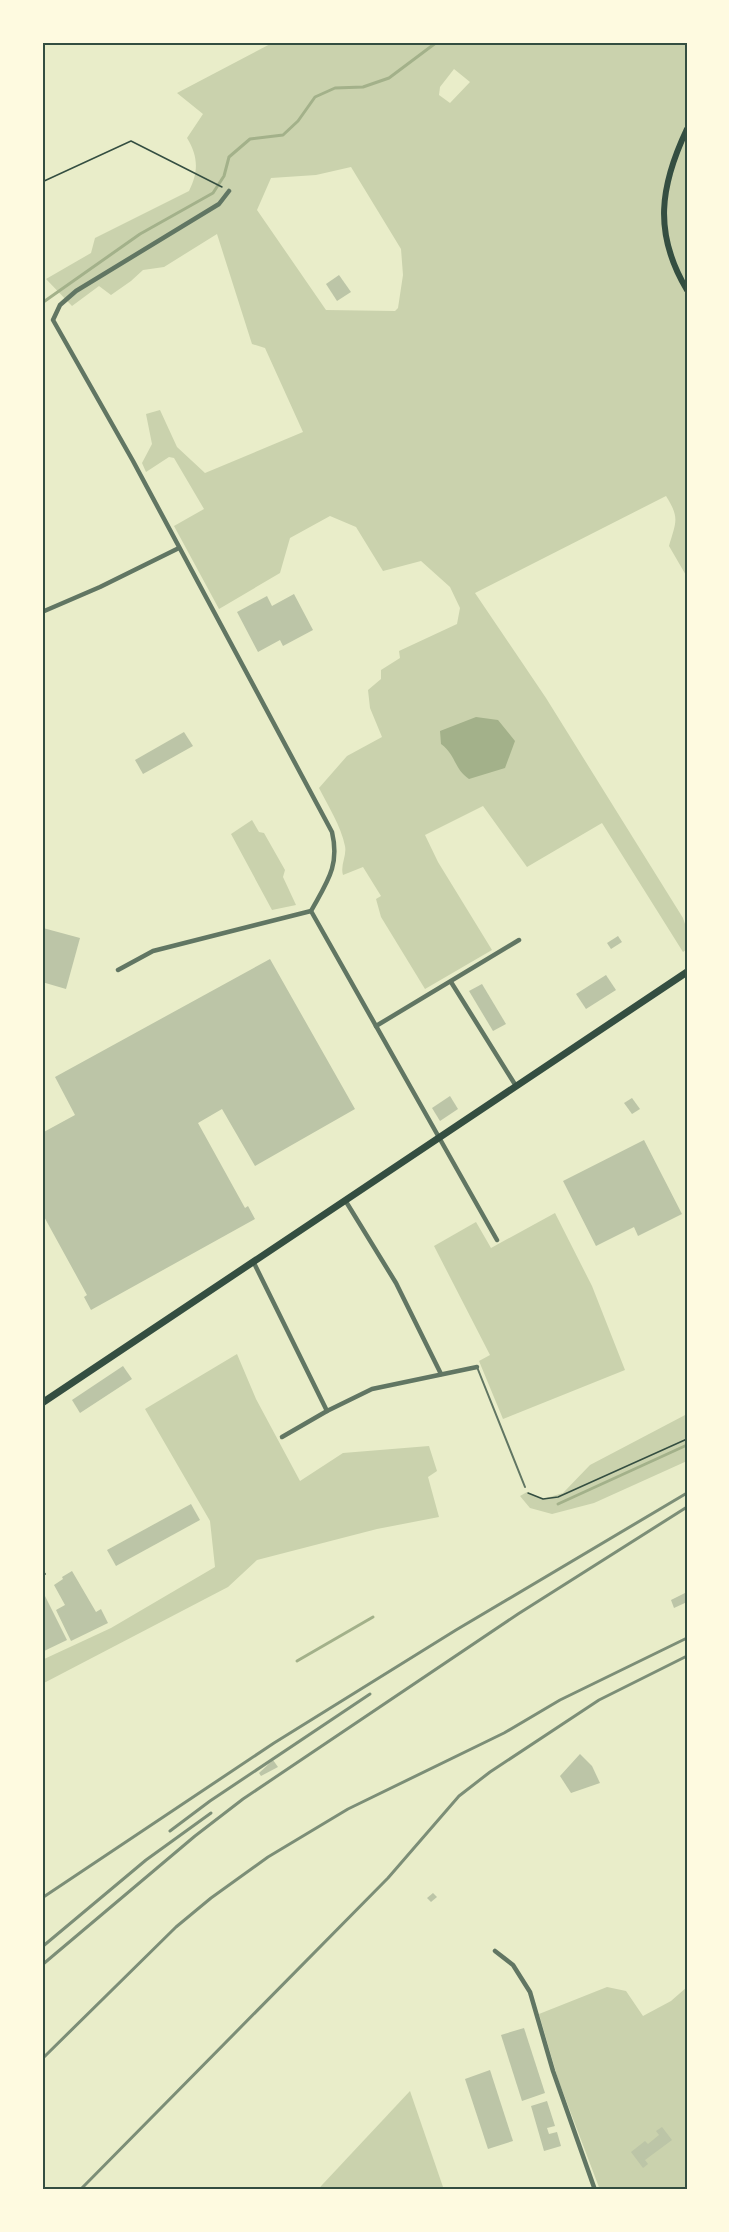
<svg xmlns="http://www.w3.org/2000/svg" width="729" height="2232" font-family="'Roboto Condensed',sans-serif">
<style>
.green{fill:#cad2ad;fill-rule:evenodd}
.water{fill:#a3b18a}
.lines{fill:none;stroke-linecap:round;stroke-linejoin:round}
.stream{stroke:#a3b18a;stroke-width:3}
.building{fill:#bcc5a7}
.path{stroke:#344e41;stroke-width:1.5}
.service{stroke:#617663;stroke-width:2}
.minor{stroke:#617663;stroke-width:4.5}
.secondary{stroke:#344e41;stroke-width:6}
.primary{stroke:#344e41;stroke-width:7}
.rail{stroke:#7c8e77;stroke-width:3}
.neatline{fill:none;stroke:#344e41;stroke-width:2}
</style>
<rect width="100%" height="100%" fill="#e9edc9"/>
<g class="green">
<path d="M 274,42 L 687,42 L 687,577 L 669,546 C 676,522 680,518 666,496 L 475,593 L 546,698 L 683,918 L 687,930 L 687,949 L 683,952 L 602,823 L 527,867 L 483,806 L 425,835 L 438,862 L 492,950 L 425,989 L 381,917 L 376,899 L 381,896 L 363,867 L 343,875 C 340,865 347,856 345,846 C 341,826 328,806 319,788 L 347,756 L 382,737 L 370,708 L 368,690 L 381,679 L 381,670 L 400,658 L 399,651 L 457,624 L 460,608 L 450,587 L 421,561 L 383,571 L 356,527 L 330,516 L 290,538 L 280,573 L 219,609 L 174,526 L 204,509 L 174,458 L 169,457 L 146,472 L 142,463 L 152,444 L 146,414 L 160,410 L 177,447 L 205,473 L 303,432 L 265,348 L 252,344 L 217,234 L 164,267 L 143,270 L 131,281 L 111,295 L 99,286 L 72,306 L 46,279 L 91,253 L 95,238 L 189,191 C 199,171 198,156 187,138 L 203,114 L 177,93 ZM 454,69 L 470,82 L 450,103 L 439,95 L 440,87 ZM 351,167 L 401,249 L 403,275 L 398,308 L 395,311 L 326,310 L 257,210 L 271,178 L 316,175 Z"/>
<path d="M 252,820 L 259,832 L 264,833 L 285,870 L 283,877 L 296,905 L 272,910 L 231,834 Z"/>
<path d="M 555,1213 L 592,1286 L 625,1370 L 503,1419 L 479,1361 L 490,1355 L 434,1246 L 476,1222 L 491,1248 Z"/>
<path d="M 237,1354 L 256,1399 L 300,1481 L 343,1453 L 429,1446 L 437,1471 L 428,1477 L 439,1517 L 377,1529 L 257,1560 L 228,1587 L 42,1684 L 42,1660 L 111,1628 L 215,1567 L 210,1521 L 145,1409 Z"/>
<path d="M 687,1414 L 687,1461 L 594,1503 L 552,1514 L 530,1508 L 520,1496 L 527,1492 L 543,1499 L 563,1493 L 590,1465 Z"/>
<path d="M 607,1987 L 626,1991 L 643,2016 L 671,2001 L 687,1987 L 687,2190 L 600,2190 L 558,2079 L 539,2014 Z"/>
<path d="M 410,2091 L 444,2190 L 318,2190 L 322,2185 Z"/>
</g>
<path class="water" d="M 476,717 L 498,720 L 515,741 L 505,768 L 469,779 C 454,769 456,755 441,744 L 440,731 Z"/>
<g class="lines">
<g class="stream">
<path d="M 42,303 L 140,234 L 213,193 L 224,176 L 229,157 L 250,139 L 283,135 L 298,121 L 315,97 L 335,88 L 363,87 L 389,78 L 437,42"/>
<path d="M 558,1504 L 687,1445"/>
<path d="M 297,1661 L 373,1617"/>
</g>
</g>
<g class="building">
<path d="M 339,275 L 351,292 L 337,301 L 326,284 Z"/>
<path d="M 294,594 L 313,630 L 283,646 L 280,640 L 258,652 L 237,612 L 267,596 L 272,606 Z"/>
<path d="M 184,732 L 193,746 L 143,774 L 135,760 Z"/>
<path d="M 43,928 L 80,938 L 66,989 L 42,982 Z"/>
<path d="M 618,936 L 622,942 L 611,949 L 607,943 Z"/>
<path d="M 270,959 L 355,1109 L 255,1166 L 222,1109 L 198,1123 L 245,1208 L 248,1206 L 255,1219 L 91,1310 L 84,1297 L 87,1295 L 42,1213 L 42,1133 L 75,1115 L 55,1077 Z"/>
<path d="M 606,975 L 616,990 L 586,1009 L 576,994 Z"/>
<path d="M 482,984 L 506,1024 L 493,1031 L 469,991 Z"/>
<path d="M 450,1096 L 458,1109 L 440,1121 L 432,1108 Z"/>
<path d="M 632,1098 L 640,1109 L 632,1114 L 624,1103 Z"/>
<path d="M 644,1140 L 682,1214 L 638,1236 L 634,1227 L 596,1246 L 563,1181 Z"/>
<path d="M 123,1366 L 132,1379 L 80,1413 L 72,1400 Z"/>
<path d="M 191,1504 L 200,1520 L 116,1566 L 107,1550 Z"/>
<path d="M 72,1571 L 96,1612 L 101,1609 L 108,1623 L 71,1641 L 56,1610 L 65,1605 L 54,1585 L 63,1579 L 62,1577 Z"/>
<path d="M 42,1590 L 67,1640 L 42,1652 Z"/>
<path d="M 685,1593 L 687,1602 L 674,1608 L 671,1600 Z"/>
<path d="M 580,1754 L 592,1766 L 600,1783 L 571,1793 L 560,1776 Z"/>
<path d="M 273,1760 L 278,1767 L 261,1776 L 259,1773 Z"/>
<path d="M 433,1893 L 437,1897 L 431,1902 L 427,1898 Z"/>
<path d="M 524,2028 L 545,2093 L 522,2101 L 501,2035 Z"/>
<path d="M 490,2070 L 513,2141 L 488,2149 L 465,2079 Z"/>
<path d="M 547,2101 L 555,2126 L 547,2128 L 549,2134 L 557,2132 L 561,2146 L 544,2151 L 531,2106 Z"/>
<path d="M 662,2127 L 672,2140 L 645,2160 L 648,2164 L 643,2168 L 631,2152 L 645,2141 L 648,2144 L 659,2135 L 656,2131 Z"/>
</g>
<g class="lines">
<g class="path">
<path d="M 42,182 L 131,141 L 222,187"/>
<path d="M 528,1493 L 543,1499 L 558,1497 L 687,1439"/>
</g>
<g class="service">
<path d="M 477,1367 L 525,1487"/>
<path d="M 42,1571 L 45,1574"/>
</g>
<g class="minor">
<path d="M 229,191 L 219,204 L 76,291 L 60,305 L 53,320 L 133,461 L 332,832 C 340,866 327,882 311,911 L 497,1240"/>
<path d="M 42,612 L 100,587 L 179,548"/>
<path d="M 118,970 L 153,951 L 311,911"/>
<path d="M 451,982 L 516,1086"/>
<path d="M 376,1026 L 519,940"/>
<path d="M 345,1200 L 396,1283 L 441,1374"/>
<path d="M 253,1261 L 327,1411"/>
<path d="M 282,1437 L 327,1411 L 372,1389 L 477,1367"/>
<path d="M 495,1951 L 513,1965 L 530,1992 L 553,2071 L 595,2190"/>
</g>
<path class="secondary" d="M 687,129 C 660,186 653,233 687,290"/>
<path class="primary" d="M 42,1403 L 687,972"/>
<g class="rail">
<path d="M 170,1831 L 210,1801 L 370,1694"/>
<path d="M 42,1898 L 274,1743 L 456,1630 L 687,1493"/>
<path d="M 42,1947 L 146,1860 L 211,1813"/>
<path d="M 42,1965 L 195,1836 L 243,1799 L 518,1614 L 687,1507"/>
<path d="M 42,2059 L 176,1927 L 211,1898 L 268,1857 L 348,1809 L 504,1733 L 560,1700 L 687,1638"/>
<path d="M 80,2190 L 388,1878 L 459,1796 L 490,1772 L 599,1700 L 687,1656"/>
</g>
</g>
<rect width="729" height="2232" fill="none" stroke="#fefae0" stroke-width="87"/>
<rect x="44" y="44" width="642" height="2144" class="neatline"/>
</svg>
